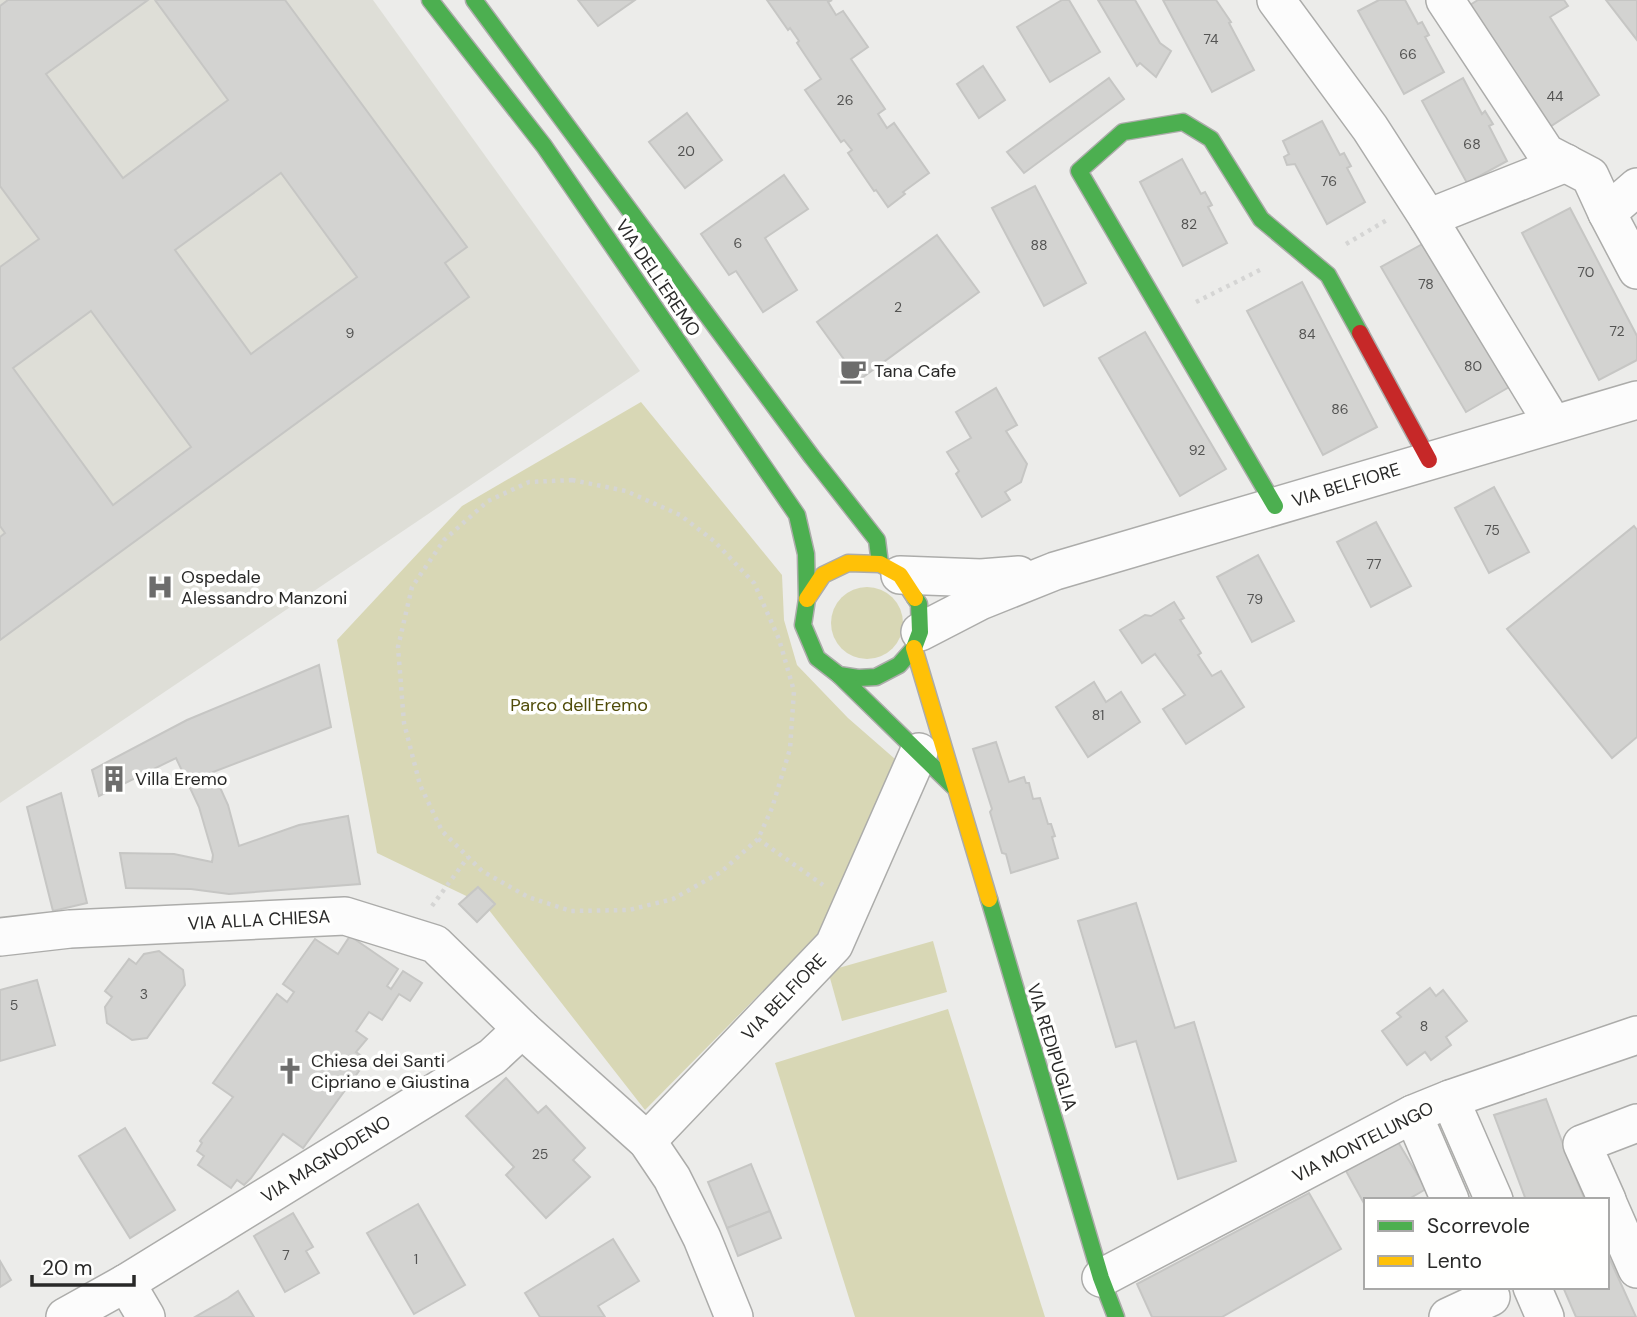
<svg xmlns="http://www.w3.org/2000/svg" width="1637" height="1317" font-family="'DM Sans',sans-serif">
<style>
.built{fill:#deded7}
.green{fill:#d8d7b5}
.building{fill:#d3d3d1;stroke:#c6c6c4;stroke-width:2;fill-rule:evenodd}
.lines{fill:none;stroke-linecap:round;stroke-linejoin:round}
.street-casing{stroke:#acacaa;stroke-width:40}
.fast-casing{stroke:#acacaa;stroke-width:19}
.slow-casing{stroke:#acacaa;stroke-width:19}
.jam-casing{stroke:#acacaa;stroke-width:19}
.path{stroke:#d5d5d4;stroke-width:4.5;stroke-dasharray:3.5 5;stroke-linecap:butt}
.street{stroke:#fcfcfc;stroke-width:37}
.fast{stroke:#4caf50;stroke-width:16}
.slow{stroke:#ffc107;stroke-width:16}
.jam{stroke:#c62828;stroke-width:16}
.labels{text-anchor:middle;stroke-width:7;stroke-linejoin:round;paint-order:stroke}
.number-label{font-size:14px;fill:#545453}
.street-label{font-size:18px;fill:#292928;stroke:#fffffe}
.poi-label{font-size:18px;fill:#292928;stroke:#fffffe;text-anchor:start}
.park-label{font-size:18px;fill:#504c09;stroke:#fffffe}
</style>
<rect width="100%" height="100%" fill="#ececea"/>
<path class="built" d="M 0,0 L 373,0 L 640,371 L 0,803 Z"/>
<g class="green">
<path d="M 641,402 L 782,575 L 784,620 L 797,665 L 848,718 L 895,759 L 818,935 L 645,1110 L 485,905 L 377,853 L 337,640 L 462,506 Z"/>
<circle cx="867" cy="623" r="36"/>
<path d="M 933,941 L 947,992 L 842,1021 L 828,971 Z"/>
<path d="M 948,1009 L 1045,1317 L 855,1317 L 775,1063 Z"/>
</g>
<g class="building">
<path d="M 8,0 L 148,0 L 46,74 L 123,178 L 228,100 L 155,0 L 285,0 L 467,247 L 445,263 L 469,297 L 0,640 L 0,537 L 5,533 L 0,526 L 0,267 L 39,239 L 0,186 L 0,6 ZM 281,173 L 357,277 L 251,354 L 175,250 ZM 91,311 L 191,447 L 113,505 L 13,368 Z"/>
<path d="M 578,0 L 635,0 L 598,26 Z"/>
<path d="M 767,0 L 832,0 L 828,2 L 836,15 L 843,11 L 868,47 L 851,59 L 885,109 L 878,114 L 887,128 L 894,123 L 929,173 L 903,192 L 905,194 L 888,207 L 876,190 L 874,191 L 848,153 L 852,150 L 844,140 L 841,142 L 805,90 L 821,79 L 797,43 L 799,41 L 790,28 L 788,30 Z"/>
<path d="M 1062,0 L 1069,0 L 1100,52 L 1050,82 L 1017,27 Z"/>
<path d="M 1098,0 L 1135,0 L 1160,43 L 1171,51 L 1156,77 L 1140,63 L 1137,66 Z"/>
<path d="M 1163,0 L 1216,0 L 1231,22 L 1229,23 L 1254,70 L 1212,92 Z"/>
<path d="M 1379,0 L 1405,0 L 1418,24 L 1422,22 L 1429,35 L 1425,37 L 1444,72 L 1404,94 L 1358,11 Z"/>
<path d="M 1478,0 L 1564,0 L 1568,6 L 1550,17 L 1599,95 L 1548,128 L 1470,5 Z"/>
<path d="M 1606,0 L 1637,0 L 1637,40 Z"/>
<path d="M 983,66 L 1005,100 L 979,118 L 957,84 Z"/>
<path d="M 1109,78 L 1124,99 L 1024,173 L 1007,152 Z"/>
<path d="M 1463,78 L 1482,114 L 1485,111 L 1493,124 L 1489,126 L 1507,161 L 1467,183 L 1422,101 Z"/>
<path d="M 687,113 L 722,160 L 685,188 L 649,142 Z"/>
<path d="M 1322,121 L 1340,155 L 1344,153 L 1351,166 L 1347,168 L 1365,202 L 1327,224 L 1295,164 L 1287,165 L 1284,157 L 1289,154 L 1283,141 Z"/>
<path d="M 1182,159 L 1201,194 L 1205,192 L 1212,205 L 1208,207 L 1227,243 L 1183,266 L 1140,182 Z"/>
<path d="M 784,175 L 808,209 L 765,238 L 797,290 L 763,312 L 736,271 L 729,275 L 701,234 Z"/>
<path d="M 1035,186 L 1086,283 L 1044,306 L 992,208 Z"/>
<path d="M 1570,208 L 1637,336 L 1637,360 L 1599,380 L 1522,233 Z"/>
<path d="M 937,235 L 979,292 L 859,380 L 817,322 Z"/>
<path d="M 1426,242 L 1511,386 L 1466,412 L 1381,267 Z"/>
<path d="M 1302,282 L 1377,427 L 1323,455 L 1247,311 Z"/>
<path d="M 1145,332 L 1226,469 L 1180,496 L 1099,358 Z"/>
<path d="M 996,388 L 1017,425 L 1006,431 L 1027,464 L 1021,482 L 1005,492 L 1010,500 L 982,517 L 956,474 L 959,471 L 947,452 L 971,438 L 956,412 Z"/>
<path d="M 1494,487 L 1529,552 L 1489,573 L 1455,508 Z"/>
<path d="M 1376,522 L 1411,586 L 1371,607 L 1337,542 Z"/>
<path d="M 1634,526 L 1637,530 L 1637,737 L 1612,758 L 1507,629 Z"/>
<path d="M 1258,555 L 1294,621 L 1252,642 L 1217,577 Z"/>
<path d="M 1174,602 L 1184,618 L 1180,620 L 1201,653 L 1198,655 L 1212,676 L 1221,671 L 1244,707 L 1186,744 L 1163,709 L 1185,695 L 1155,654 L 1142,663 L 1120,630 L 1145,615 L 1151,616 Z"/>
<path d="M 319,665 L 331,727 L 213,772 L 228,805 L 239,846 L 299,825 L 348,816 L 360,884 L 229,894 L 191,889 L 126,888 L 120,853 L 174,854 L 212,862 L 213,855 L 199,807 L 176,758 L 99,796 L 92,770 L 187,720 Z"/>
<path d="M 1094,682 L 1106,702 L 1121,692 L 1140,722 L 1088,757 L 1056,707 Z"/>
<path d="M 996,742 L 1009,782 L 1024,777 L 1026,783 L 1029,783 L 1033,799 L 1040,798 L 1048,824 L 1051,824 L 1055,836 L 1052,837 L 1058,858 L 1011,873 L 1006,854 L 1002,853 L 990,812 L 992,809 L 973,749 Z"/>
<path d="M 61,793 L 87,903 L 53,911 L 27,807 Z"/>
<path d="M 478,887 L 495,904 L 477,922 L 459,904 Z"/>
<path d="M 1136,903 L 1175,1028 L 1194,1022 L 1236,1161 L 1178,1179 L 1136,1041 L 1116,1047 L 1078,921 Z"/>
<path d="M 350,936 L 398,969 L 387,986 L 391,989 L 403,971 L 422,983 L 410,1001 L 399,994 L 382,1020 L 369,1012 L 356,1031 L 367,1039 L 356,1052 L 367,1060 L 303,1148 L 283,1134 L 251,1178 L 244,1185 L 237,1180 L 231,1188 L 198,1165 L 204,1156 L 197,1151 L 202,1143 L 200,1141 L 233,1097 L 213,1083 L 277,994 L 287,1002 L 294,992 L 283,984 L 315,939 L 338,954 Z"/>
<path d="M 159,951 L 183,970 L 185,985 L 147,1038 L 132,1040 L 107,1023 L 105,1007 L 112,997 L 105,991 L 129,959 L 136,964 L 144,954 Z"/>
<path d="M 37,980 L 55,1045 L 0,1061 L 0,990 Z"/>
<path d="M 1430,988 L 1436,996 L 1443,990 L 1467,1021 L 1446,1037 L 1451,1045 L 1431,1060 L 1425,1052 L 1407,1065 L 1382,1031 L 1401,1017 L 1397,1013 Z"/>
<path d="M 506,1078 L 538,1113 L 546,1106 L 585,1148 L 573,1160 L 590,1177 L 546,1218 L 506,1175 L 514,1167 L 466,1116 Z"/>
<path d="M 1546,1099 L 1575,1176 L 1585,1200 L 1526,1200 L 1494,1115 Z"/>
<path d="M 125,1128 L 175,1210 L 130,1238 L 79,1156 Z"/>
<path d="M 1398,1142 L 1426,1189 L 1407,1200 L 1366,1200 L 1366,1207 L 1346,1171 Z"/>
<path d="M 751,1164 L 770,1211 L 727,1228 L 708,1182 Z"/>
<path d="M 1309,1193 L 1341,1249 L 1222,1317 L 1152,1317 L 1137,1284 Z"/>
<path d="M 418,1204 L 465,1285 L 414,1314 L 367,1233 Z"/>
<path d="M 770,1211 L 781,1238 L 738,1256 L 727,1228 Z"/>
<path d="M 293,1213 L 313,1247 L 306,1251 L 319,1273 L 285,1292 L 254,1236 Z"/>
<path d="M 613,1239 L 639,1281 L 598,1306 L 605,1317 L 540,1317 L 525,1293 Z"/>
<path d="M 1607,1253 L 1636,1317 L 1576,1317 L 1563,1287 L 1607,1287 Z"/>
<path d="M 0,1261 L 11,1280 L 0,1287 Z"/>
<path d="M 238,1291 L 254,1317 L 195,1317 L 228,1298 Z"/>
</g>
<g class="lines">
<defs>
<g id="street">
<path d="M 1276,0 L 1370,128 L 1428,218 L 1553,424"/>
<path d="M 1445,0 L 1546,153 L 1590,176 L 1607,213 L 1637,270"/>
<path d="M 1607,213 L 1637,187"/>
<path d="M 1428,218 L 1566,163"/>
<path d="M 900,575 L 981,578 L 1019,575"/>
<path d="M 920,632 L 980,601 L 1055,571 L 1637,400"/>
<path d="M 0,937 L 70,929 L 345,916 L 435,944 L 522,1029 L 647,1141 L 672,1178 L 702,1238 L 734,1317"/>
<path d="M 1450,1099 L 1494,1200"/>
<path d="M 1413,1114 L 1450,1200"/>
<path d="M 647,1141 L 834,945 L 919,752"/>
<path d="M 1607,1200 L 1582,1144 L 1637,1123"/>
<path d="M 1607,1201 L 1637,1269"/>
<path d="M 1101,1278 L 1413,1114 L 1450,1099 L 1637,1035"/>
<path d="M 126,1283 L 146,1317"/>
<path d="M 1532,1287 L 1545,1317"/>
<path d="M 65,1317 L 126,1283 L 492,1057 L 522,1029"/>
<path d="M 1448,1317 L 1491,1297"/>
</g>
<g id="fast">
<path d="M 430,0 L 544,146 L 797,515 L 806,554 L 807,599 L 803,625 L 817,658 L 839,675 L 858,678 L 876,677 L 899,665 L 914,648 L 920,632 L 919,604 L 915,598"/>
<path d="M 474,0 L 812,457 L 877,540 L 880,564"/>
<path d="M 1275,506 L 1079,171 L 1123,132 L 1183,122 L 1211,139 L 1261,219 L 1328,275 L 1360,333"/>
<path d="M 839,675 L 953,786"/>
<path d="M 989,899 L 1101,1278 L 1116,1317"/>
</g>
<g id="slow">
<path d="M 807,599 L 823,575 L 848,563 L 880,564 L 900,575 L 915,598"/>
<path d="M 914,648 L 989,899"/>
</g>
<path id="jam" d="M 1360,333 L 1429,460"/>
</defs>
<use href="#street" class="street-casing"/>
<use href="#fast" class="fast-casing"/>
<use href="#slow" class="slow-casing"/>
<use href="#jam" class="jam-casing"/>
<g class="path">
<path d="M 1346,244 L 1387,220"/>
<path d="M 1196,302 L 1264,268"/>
<path d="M 572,480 L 626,491 L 680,515 L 714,541 L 754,583 L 779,639 L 794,691 L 790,749 L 772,808 L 758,839 L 721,872 L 673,899 L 629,910 L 571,911 L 528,897 L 482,871 L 442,831 L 420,785 L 404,723 L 398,647 L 412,587 L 444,540 L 488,501 L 529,482 Z"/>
<path d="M 758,839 L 823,885"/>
<path d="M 432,906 L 468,857"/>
</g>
<use href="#street" class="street"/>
<use href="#fast" class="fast"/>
<use href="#slow" class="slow"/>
<use href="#jam" class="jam"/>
</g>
<defs>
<symbol id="cafe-bare" viewBox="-9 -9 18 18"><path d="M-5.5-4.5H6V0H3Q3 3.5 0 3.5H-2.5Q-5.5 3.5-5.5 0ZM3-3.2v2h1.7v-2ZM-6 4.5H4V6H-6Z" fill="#6d6d6c" stroke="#fffffe" stroke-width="2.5" paint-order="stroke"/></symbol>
<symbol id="hospital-bare" viewBox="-9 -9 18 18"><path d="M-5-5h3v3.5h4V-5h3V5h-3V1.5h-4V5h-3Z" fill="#6d6d6c" stroke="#fffffe" stroke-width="2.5" paint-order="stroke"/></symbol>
<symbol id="building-bare" viewBox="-9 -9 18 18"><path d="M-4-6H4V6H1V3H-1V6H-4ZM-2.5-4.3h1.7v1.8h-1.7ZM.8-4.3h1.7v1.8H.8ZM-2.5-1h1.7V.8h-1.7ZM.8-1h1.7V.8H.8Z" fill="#6d6d6c" stroke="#fffffe" stroke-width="2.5" paint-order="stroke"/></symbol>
<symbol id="church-bare" viewBox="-9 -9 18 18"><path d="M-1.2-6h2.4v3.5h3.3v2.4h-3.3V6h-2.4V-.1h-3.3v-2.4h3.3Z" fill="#6d6d6c" stroke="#fffffe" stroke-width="2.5" paint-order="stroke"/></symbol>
</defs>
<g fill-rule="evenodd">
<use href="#cafe-bare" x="834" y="352" width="38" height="38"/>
<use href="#hospital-bare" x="141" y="568" width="38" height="38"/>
<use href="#building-bare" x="95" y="760" width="38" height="38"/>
<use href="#church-bare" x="271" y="1052" width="38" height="38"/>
</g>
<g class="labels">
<g class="number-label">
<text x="1211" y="44">74</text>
<text x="1408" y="59">66</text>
<text x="1555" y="101">44</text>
<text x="845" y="105">26</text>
<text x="1472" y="149">68</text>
<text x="686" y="156">20</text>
<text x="1329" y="186">76</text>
<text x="1189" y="229">82</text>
<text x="738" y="248">6</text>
<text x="1039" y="250">88</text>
<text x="1586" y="277">70</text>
<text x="1426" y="289">78</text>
<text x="898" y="312">2</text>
<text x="1617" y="336">72</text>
<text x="350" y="338">9</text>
<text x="1307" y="339">84</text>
<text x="1473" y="371">80</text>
<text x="1340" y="414">86</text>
<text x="1197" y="455">92</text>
<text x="1492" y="535">75</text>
<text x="1374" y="569">77</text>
<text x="1255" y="604">79</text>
<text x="1098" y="720">81</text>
<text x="144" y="999">3</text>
<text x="14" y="1010">5</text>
<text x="1424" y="1031">8</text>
<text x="540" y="1159">25</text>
<text x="286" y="1260">7</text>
<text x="416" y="1264">1</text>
</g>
<g class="street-label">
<text transform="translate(658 278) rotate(56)" y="6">VIA DELL'EREMO</text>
<text transform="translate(1346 485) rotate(-17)" y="6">VIA BELFIORE</text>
<text transform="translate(259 920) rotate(-3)" y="6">VIA ALLA CHIESA</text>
<text transform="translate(784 997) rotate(-46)" y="6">VIA BELFIORE</text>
<text transform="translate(1052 1047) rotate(73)" y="6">VIA REDIPUGLIA</text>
<text transform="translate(1363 1142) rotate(-27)" y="6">VIA MONTELUNGO</text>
<text transform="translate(326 1159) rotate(-32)" y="6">VIA MAGNODENO</text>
</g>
<g class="poi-label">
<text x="874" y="377">Tana Cafe</text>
<text x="181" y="583">Ospedale<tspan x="181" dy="21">Alessandro Manzoni</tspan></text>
<text x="135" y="785">Villa Eremo</text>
<text x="311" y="1067">Chiesa dei Santi<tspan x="311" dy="21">Cipriano e Giustina</tspan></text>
</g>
<g class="park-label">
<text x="579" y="711">Parco dell'Eremo</text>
</g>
</g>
<rect x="1364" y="1198" width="245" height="91" fill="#fffffe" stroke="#a9a9a8" stroke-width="2"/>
<rect x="1378" y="1221" width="35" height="10" fill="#4caf50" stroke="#a9a9a8" stroke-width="2"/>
<text x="1427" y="1233" font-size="21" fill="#292928">Scorrevole</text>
<rect x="1378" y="1256" width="35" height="10" fill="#ffc107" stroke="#a9a9a8" stroke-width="2"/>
<text x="1427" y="1268" font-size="21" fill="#292928">Lento</text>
<path d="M32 1275v10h102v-10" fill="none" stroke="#292928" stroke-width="3.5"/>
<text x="42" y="1275" font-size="21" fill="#292928" stroke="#fffffe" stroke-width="5" paint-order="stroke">20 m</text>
</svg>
